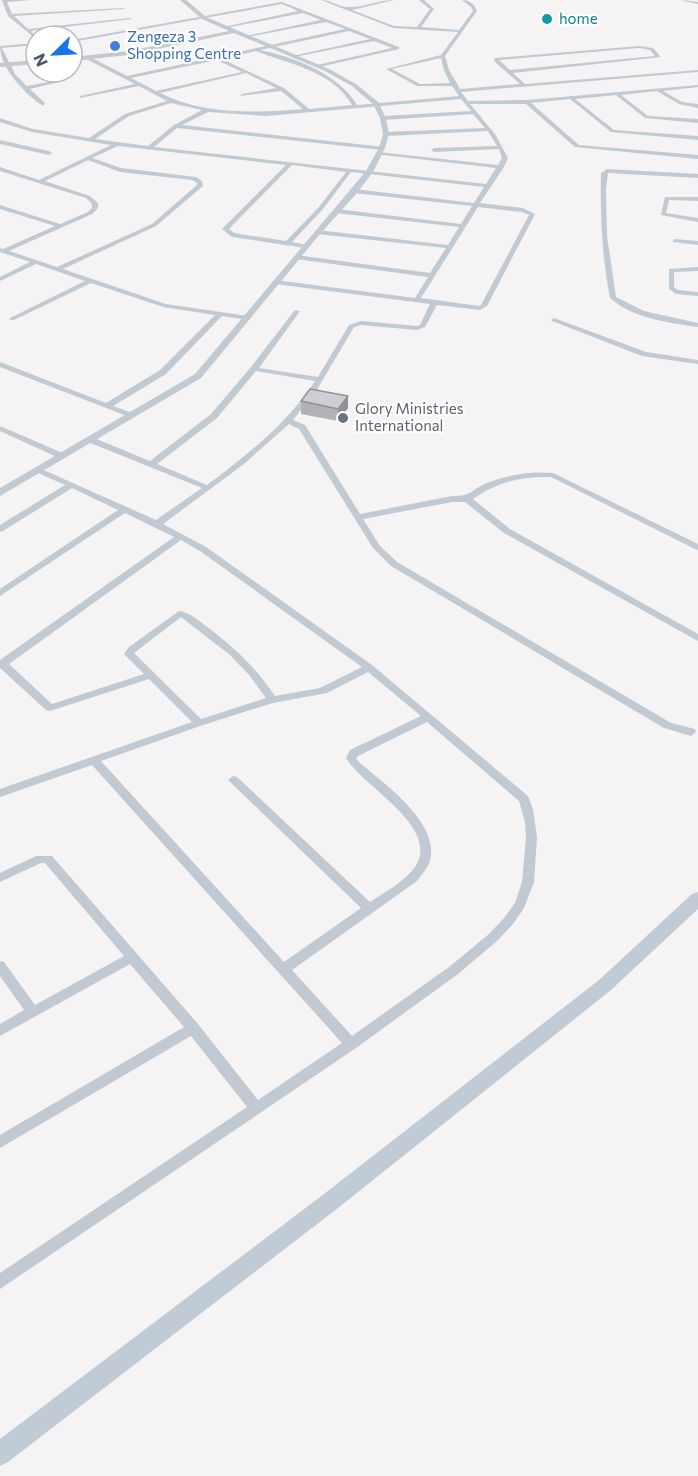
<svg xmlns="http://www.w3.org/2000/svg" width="698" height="1476" font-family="Commissioner,sans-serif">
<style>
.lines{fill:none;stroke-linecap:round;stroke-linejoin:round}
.minor{fill:#c1cad2;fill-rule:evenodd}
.tertiary{fill:#c1cad2;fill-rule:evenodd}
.secondary{fill:#c1cbd6;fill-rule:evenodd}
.wall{fill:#b0b2b7}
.shaded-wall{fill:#909195}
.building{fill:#cdcfd5;stroke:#909195;stroke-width:1.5}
.culture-dot{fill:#0f9aa8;stroke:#fff;stroke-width:2}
.shop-dot{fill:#3f7fe0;stroke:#fff;stroke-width:2}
.worship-dot{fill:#6b7280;stroke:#fff;stroke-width:2}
.labels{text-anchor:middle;stroke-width:4.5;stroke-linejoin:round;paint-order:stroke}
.far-culture-label{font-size:15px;fill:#0d838f;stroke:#fff;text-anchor:start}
.far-shop-label{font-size:15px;fill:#366cbe;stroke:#fff;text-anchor:start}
.far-worship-label{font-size:15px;fill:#5b616d;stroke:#fff;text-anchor:start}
</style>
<rect width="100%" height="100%" fill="#f5f3f3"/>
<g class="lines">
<g class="minor">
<path d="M 2,0 L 31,0 L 7,2 L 12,14 L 123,8 L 125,9 L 14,16 L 28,29 L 130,18 L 132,19 L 31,31 L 36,36 L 36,39 L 8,16 Z"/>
<path d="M 321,0 C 331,0 340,8 350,7 C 365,7 379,0 394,0 L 352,10 L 394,26 L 417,27 L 430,9 L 419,0 L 424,0 L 434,9 L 421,27 L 459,30 L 473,11 L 471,7 L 462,0 C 470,0 474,4 477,11 L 445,56 L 449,70 L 460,89 L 520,84 L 494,61 L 494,59 L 496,58 L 639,46 L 653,48 L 661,57 L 513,73 L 525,84 L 698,70 L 698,72 L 461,92 L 468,101 L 527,100 L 698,85 L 698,87 L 663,91 L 682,102 L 698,104 L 698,108 L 679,104 L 657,91 L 621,95 L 648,116 L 698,119 L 698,123 L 645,118 L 616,95 L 575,99 L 614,130 L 698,136 L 698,140 L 611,132 L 570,99 L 531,103 L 579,145 L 698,155 L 698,159 L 575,147 L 526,104 L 470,104 L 495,134 L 508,158 L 504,167 L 480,203 L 523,208 L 535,214 L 487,306 L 480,310 L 437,305 L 425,327 L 417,330 L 361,325 L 354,327 L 318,388 L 293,420 L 305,425 L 360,514 L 452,496 C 473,496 470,490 487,483 C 508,475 530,471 553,473 L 698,544 L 698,550 L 695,549 L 551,477 C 520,476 498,482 473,499 L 510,529 L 698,634 L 698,641 L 504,533 L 465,502 L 452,502 L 363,519 L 380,546 L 397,562 L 671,723 L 695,729 L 696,732 L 691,736 L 664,728 L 391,566 L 373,548 L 299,429 L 289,424 L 244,464 L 163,524 L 206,547 L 372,665 L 528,796 L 533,809 L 537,837 L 534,882 L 524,908 L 513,924 L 497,941 L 458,974 L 356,1048 L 0,1289 L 0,1273 L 247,1107 L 191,1036 L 0,1148 L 0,1135 L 184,1027 L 130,964 L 0,1036 L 0,1024 L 24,1010 L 0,976 L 0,961 L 4,962 L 35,1005 L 124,956 L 45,863 L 41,863 L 0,882 L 0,873 L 36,856 L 52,856 L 198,1024 L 258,1100 L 342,1043 L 92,765 L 0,797 L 0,789 L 192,722 L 149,679 L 50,711 L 46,710 L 0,668 L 0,660 L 174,537 L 125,513 L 0,596 L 0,589 L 118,510 L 72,488 L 3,531 L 0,532 L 0,525 L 65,485 L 36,472 L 35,470 L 39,468 L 156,520 L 202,488 L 88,442 L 88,438 L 94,438 L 150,461 L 211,414 L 251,367 L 295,310 L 300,311 L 259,368 L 318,377 L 349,325 L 361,321 L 417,326 L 420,325 L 430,304 L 275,284 L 272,282 L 275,280 L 415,298 L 428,277 L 296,259 L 293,257 L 296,255 L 430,273 L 446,248 L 317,234 L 314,232 L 317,230 L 448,245 L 459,227 L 336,213 L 333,211 L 336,209 L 461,224 L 472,206 L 354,193 L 351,191 L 354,189 L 474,203 L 484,187 L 351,172 L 323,209 L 292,242 L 307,245 L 307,247 L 305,248 L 232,237 L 222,229 L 286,165 L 118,146 L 92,158 L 121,168 L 196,177 L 202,181 L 203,186 L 156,226 L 63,269 L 166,304 L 248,316 L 251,318 L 248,320 L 222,316 L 166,374 L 113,406 L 135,414 L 136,416 L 132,418 L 0,367 L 0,362 L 106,403 L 160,370 L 215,315 L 163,307 L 91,283 L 14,320 L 10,320 L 10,318 L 85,281 L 36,264 L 0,281 L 0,277 L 30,262 L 0,252 L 0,248 L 3,249 L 55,226 L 0,209 L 0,205 L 60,224 L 88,212 L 92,208 L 92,204 L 86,198 L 0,171 L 0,167 L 39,180 L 111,145 L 32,132 L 0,122 L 0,118 L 33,129 L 89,138 L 125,114 L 167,101 L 139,86 L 80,98 L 80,96 L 135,84 L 86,59 L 86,57 L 90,57 L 127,76 L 345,29 L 326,22 L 248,37 L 246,36 L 321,20 L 303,13 L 225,28 L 223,27 L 298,11 L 282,4 L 72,42 L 72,40 L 282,2 L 399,47 L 399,49 L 319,67 L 317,65 L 392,48 L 374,41 L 294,57 L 292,56 L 370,39 L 349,31 L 260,50 C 294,57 339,74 357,105 L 459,96 L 452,86 L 417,86 L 386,69 L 441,55 L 458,32 L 393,28 ZM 639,48 L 650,50 L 655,56 L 510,70 L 499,60 ZM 256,51 C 289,64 333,71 352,105 L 309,109 L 284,88 L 222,59 ZM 441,58 L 444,70 L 450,83 L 420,84 L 392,69 ZM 217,60 L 242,72 L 156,91 L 131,78 ZM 246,73 L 276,88 L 242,94 L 240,96 L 281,91 L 303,109 C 256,113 203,115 160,93 ZM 461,99 L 471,111 L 383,116 L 380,118 L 383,120 L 473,114 L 485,128 L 386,132 L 383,134 L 386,136 L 488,131 L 497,146 L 434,148 L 431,150 L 434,152 L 499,149 L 502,158 L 498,165 L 378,152 L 375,154 L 496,168 L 486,184 L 154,147 L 177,128 L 382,150 L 384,147 L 182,125 L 208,112 L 266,116 ZM 171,103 L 202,110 L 174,125 L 148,146 L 95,139 L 129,116 ZM 88,160 L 120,172 L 192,180 L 197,183 L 197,185 L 152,224 L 57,267 L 9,251 L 92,214 L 98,208 L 98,203 L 90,196 L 45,181 ZM 292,165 L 346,172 L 319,207 L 286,241 L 234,233 L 229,229 ZM 478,207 L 522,212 L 529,215 L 481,305 L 479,306 L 421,298 ZM 256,371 L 315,381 C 288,423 247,455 207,485 L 157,464 L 217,418 ZM 181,540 L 200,551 L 362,667 L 320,688 L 275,696 C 257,669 236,649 210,629 C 200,622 192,613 179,611 L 129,647 L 124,654 L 144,674 L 52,704 L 9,664 ZM 181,617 L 230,655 L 250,676 L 266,698 L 201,719 L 134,653 ZM 368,672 L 421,716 L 350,750 L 346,758 C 363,788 453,833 408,875 C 397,886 382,894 370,902 L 237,777 L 233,776 L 228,780 L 361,908 L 284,962 L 101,761 L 203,725 L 273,703 L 327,693 ZM 427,722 L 519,801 L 525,822 L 526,837 L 522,882 L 515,903 L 504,918 L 489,934 L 449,967 L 352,1036 L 292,970 L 417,881 C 421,875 428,868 430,861 C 440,822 384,784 359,762 L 356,758 L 358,756 Z"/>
<path d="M 683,0 L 698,2 L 698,4 L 684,1 Z"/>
<path d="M 36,43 L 36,45 L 2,48 L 15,74 L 27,86 L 59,80 L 59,82 L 30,89 L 45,103 L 43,106 C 25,94 0,68 0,46 Z"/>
<path d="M 0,140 L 49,151 L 52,153 L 49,155 L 0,144 Z"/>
<path d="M 607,169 L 698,174 L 698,178 L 608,173 L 606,189 L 607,236 L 616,297 L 644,311 L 698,323 L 698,327 C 669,323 632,318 610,298 C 602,256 600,215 601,173 Z"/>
<path d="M 665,197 L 698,197 L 698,201 L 669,200 L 666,213 L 698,218 L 698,222 L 661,215 Z"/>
<path d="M 675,239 L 698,241 L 698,245 L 673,242 L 673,240 Z"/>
<path d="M 698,267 L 698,271 L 674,272 L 674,287 L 678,290 L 698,292 L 698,296 L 676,294 L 669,289 L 669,269 Z"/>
<path d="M 554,318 L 646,352 L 698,360 L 698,364 L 642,356 L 552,321 L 551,320 Z"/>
<path d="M 0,426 L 65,454 L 66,456 L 62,458 L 59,458 L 0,431 Z"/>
</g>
<g class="tertiary">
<path d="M 180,0 L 186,0 L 206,17 L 329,69 L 356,84 L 378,102 L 386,118 L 389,134 L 385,148 L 373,172 L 357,193 L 320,234 L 201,378 L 0,496 L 0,488 L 195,374 L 366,171 L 379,148 L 383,134 L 380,118 L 373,104 L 352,86 L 325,71 L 234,33 L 129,55 L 72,61 L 72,57 L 129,51 L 229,31 L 202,19 Z"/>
<path d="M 36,60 L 36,64 L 0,67 L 0,63 Z"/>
</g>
<path class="secondary" d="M 698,892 L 698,909 L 611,990 L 338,1208 L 8,1462 L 0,1466 L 0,1439 L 324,1194 L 599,980 L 692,894 Z"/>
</g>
<path class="wall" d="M 301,401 L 348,408 L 338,421 L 301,414 Z"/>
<path class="shaded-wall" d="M 348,396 L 348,408 L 338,421 L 338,409 Z"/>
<path class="building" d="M 310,389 L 348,396 L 338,409 L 301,401 Z"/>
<circle class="culture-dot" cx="547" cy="19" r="6"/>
<circle class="shop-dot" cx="115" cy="46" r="6"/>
<circle class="worship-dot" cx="343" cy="418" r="6"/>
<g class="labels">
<g class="far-culture-label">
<text x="559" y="24">home</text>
</g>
<g class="far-shop-label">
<text x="127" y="42">Zengeza 3<tspan x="127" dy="17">Shopping Centre</tspan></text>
</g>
<g class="far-worship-label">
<text x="355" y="414">Glory Ministries<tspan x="355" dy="17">International</tspan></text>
</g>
</g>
<g transform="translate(54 54) rotate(246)"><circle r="28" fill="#ffffff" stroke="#b7bbc0" stroke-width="1.5"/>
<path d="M0-4.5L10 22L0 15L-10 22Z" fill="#1a73e8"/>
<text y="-9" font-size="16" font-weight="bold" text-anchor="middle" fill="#4a5661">N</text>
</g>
</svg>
